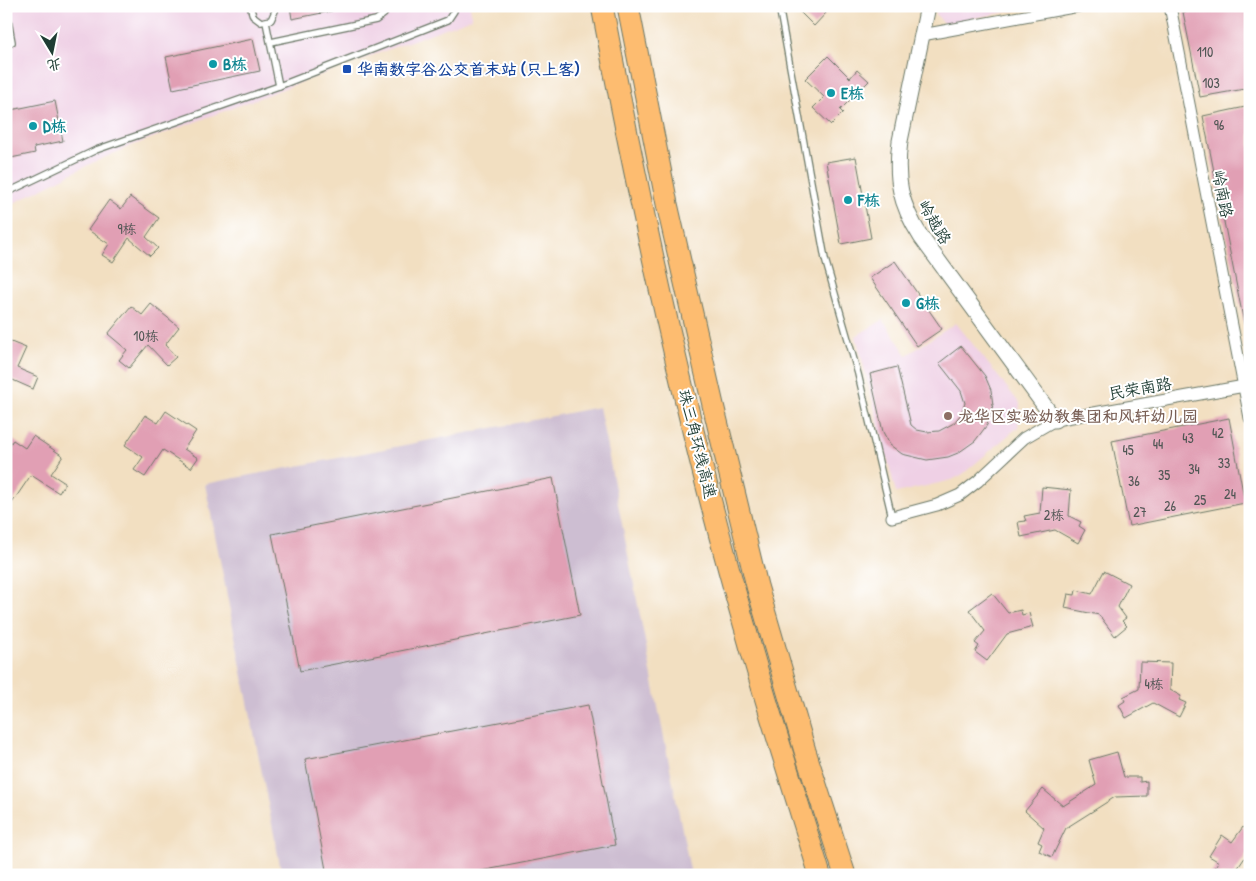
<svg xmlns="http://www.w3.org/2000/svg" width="1256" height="881" font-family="'Patrick Hand','LXGW WenKai TC',sans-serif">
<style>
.built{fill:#efd0e5}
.industrial{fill:#cdbed2}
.building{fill:#e19fb4}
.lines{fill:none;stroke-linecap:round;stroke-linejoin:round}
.service-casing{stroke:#697665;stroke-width:8}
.minor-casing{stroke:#697665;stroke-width:13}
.tertiary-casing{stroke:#697665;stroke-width:17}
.motorway-casing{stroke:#697665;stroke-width:23}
.service{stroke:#fff;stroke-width:5.5}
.minor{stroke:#fff;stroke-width:11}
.tertiary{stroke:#fff;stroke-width:15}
.motorway{stroke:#fdbc70;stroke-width:21}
.culture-dot{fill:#0f9aa8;stroke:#fff;stroke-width:2}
.transit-dot{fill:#1a4fb4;stroke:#fff;stroke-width:2}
.education-dot{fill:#8d6e63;stroke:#fff;stroke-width:2}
.labels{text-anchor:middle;stroke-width:4;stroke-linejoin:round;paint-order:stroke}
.number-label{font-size:14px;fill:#505654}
.culture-label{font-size:16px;font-weight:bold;fill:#0d838f;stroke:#fff;text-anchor:start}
.transit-label{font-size:16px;font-weight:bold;fill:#164399;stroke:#fff;text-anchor:start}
.street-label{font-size:16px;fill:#1f3d34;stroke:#fff}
.education-label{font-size:16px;font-weight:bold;fill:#785e54;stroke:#fff;text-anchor:start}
</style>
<rect width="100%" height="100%" fill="#fff"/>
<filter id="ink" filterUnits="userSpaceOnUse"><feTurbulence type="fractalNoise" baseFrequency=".02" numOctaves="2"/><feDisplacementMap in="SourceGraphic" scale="10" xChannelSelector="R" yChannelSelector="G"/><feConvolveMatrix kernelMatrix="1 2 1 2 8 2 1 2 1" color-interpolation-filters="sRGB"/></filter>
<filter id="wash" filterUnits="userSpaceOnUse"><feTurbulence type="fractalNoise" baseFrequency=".0096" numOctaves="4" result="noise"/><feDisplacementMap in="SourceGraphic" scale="20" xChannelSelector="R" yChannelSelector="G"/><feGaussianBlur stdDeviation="1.12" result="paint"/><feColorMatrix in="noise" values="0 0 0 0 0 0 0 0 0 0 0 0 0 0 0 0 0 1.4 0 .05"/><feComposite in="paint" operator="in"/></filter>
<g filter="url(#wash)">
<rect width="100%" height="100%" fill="#f2dfc1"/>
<g class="built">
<path d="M 6,6 L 470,6 L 472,18 L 131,146 L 94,162 L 6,207 Z"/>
<path d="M 938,6 L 1037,6 L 944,24 L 936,14 Z"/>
<path d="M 883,320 L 907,355 L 956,323 L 1020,404 L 1018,427 L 963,474 L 952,480 L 896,493 L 856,336 Z"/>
</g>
<path class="industrial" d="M 599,407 L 691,875 L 282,875 L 205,484 Z"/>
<g id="blocks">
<g class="building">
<path d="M 290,6 L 332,6 L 332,11 L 292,19 Z"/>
<path d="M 794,6 L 819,6 L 826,13 L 814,26 Z"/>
<path d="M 1214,6 L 1250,6 L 1250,88 L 1200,97 L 1183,12 Z"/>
<path d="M 253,39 L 260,71 L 173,89 L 166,57 Z"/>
<path d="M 828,56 L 850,78 L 857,70 L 869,81 L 840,110 L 843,113 L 831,125 L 813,108 L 824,97 L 805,79 Z"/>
<path d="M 55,101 L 63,141 L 34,147 L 35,153 L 6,159 L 6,111 Z"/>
<path d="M 1250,106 L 1250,328 L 1245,328 L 1203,116 Z"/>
<path d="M 856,157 L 871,238 L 841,244 L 826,162 Z"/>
<path d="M 130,197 L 159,218 L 146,237 L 158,248 L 150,256 L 129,238 L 113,262 L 102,255 L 109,244 L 88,230 L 109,200 L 121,209 Z"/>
<path d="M 895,261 L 942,329 L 917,346 L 870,278 Z"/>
<path d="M 151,304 L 179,327 L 165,345 L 176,357 L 167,365 L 148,345 L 129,368 L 119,360 L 127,350 L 108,334 L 131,306 L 142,315 Z"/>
<path d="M 6,340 L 26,348 L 17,368 L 38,377 L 33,389 L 6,377 Z"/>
<path d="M 961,346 L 985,376 L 991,390 L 993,405 L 987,425 L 975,441 L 958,453 L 948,457 L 927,460 L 902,454 L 890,445 L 883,432 L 870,374 L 897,367 L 911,425 L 917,430 L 927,432 L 939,431 L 954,423 L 961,414 L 965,403 L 961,391 L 939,363 Z"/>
<path d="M 166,411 L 196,431 L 184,449 L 198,458 L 191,468 L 163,450 L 145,477 L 134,470 L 143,457 L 125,445 L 145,415 L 158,423 Z"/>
<path d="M 1229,418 L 1245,503 L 1129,526 L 1112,441 Z"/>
<path d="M 33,436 L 63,456 L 51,474 L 65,483 L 59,493 L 31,475 L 12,503 L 6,499 L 6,450 L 13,440 L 25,448 Z"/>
<path d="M 553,478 L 580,615 L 300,671 L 272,534 Z"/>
<path d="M 1042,487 L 1071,490 L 1069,516 L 1081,522 L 1079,526 L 1085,530 L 1078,543 L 1055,530 L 1021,537 L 1018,522 L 1026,521 L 1024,516 L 1040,513 Z"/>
<path d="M 1104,571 L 1129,584 L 1118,607 L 1126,618 L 1122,621 L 1127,626 L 1115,636 L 1099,615 L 1065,608 L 1068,594 L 1075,595 L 1076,590 L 1092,594 Z"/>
<path d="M 992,593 L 1008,613 L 1021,610 L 1022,615 L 1029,613 L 1033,627 L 1007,634 L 987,661 L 975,652 L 979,646 L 975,643 L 985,631 L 969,610 Z"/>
<path d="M 1140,662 L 1171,663 L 1170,690 L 1181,696 L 1179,700 L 1186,703 L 1179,717 L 1153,703 L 1126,718 L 1119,705 L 1125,701 L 1123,697 L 1139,689 Z"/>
<path d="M 588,705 L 615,845 L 460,875 L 327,875 L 305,759 Z"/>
<path d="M 1117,752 L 1124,777 L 1140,777 L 1140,782 L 1147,781 L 1147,796 L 1115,797 L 1066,828 L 1052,857 L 1039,851 L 1042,844 L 1038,842 L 1044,828 L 1025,811 L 1043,789 L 1063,806 L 1096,785 L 1089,760 Z"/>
<path d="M 1243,827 L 1250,831 L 1250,850 L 1233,875 L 1210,875 L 1219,862 L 1209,856 L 1222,835 L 1232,842 Z"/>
</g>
</g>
</g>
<g filter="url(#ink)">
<use href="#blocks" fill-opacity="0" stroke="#697665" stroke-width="1"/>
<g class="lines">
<defs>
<g id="service">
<path d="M 250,6 L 253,16 L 261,22 L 271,20 L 275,11 L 275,6"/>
<path d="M 779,6 L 825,259 L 858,374 L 892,517"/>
<path d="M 6,9 L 12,42"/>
<path d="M 266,22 L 279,86"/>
<path d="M 271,42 L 376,20 L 384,14 L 386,6"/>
<path d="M 6,193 L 96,150 L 279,86 L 448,20 L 454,11 L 453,6"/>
</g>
<g id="minor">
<path d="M 1170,6 L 1250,418"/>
<path d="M 922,35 L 1079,6"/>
<path d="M 892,517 L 937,505 L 960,495 L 978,481 L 1024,438 L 1055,420 L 1250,385"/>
</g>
<path id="tertiary" d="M 928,6 L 900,141 C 895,179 900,204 921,237 L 1055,420"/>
<g id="motorway">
<path d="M 602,6 C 642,218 688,430 748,638 C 770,717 796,796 820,875"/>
<path d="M 628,6 L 667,204 L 713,405 L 757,586 L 805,751 L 845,875"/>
</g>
</defs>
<use href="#service" class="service-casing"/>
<use href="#minor" class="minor-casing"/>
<use href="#tertiary" class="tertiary-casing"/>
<use href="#motorway" class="motorway-casing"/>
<use href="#service" class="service"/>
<use href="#minor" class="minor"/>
<use href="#tertiary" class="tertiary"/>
<use href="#motorway" class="motorway"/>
</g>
</g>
<g class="culture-dot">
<circle cx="213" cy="64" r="5"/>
<circle cx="831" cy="93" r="5"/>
<circle cx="33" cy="126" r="5"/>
<circle cx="848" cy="200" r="5"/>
<circle cx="906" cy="303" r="5"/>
</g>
<rect class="transit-dot" x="342" y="64" width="10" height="10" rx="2.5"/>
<circle class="education-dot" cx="948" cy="416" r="5"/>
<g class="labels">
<g class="number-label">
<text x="1205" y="57">110</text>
<text x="1211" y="88">103</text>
<text x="1219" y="130">96</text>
<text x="127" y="234">9栋</text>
<text x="146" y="341">10栋</text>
<text x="1218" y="438">42</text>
<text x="1188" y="443">43</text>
<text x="1158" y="449">44</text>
<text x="1128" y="455">45</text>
<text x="1224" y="468">33</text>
<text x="1194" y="474">34</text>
<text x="1164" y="480">35</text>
<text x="1134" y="486">36</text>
<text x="1230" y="499">24</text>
<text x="1200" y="505">25</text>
<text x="1170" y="511">26</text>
<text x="1140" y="517">27</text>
<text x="1054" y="520">2栋</text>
<text x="1154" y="689">4栋</text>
</g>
<g class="culture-label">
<text x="223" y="70">B栋</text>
<text x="841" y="99">E栋</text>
<text x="43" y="132">D栋</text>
<text x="858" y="206">F栋</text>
<text x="916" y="309">G栋</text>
</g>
<g class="transit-label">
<text x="357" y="75">华南数字谷公交首末站 (只上客)</text>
</g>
<g class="street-label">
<text transform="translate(1223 194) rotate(79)" y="6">岭南路</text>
<text transform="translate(935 222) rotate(59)" y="6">岭越路</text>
<text transform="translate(1140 388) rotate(-10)" y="6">民荣南路</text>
<text transform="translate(698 444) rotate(76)" y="6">珠三角环线高速</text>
</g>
<g class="education-label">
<text x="958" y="422">龙华区实验幼教集团和风轩幼儿园</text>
</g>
</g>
<rect width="1256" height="881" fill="none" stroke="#fff" stroke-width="25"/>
<g transform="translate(52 52) rotate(170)" stroke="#ffffff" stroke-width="4" paint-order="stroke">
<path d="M0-4L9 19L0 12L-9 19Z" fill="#1f3d34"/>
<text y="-8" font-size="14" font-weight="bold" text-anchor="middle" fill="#1f3d34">北</text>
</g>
</svg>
